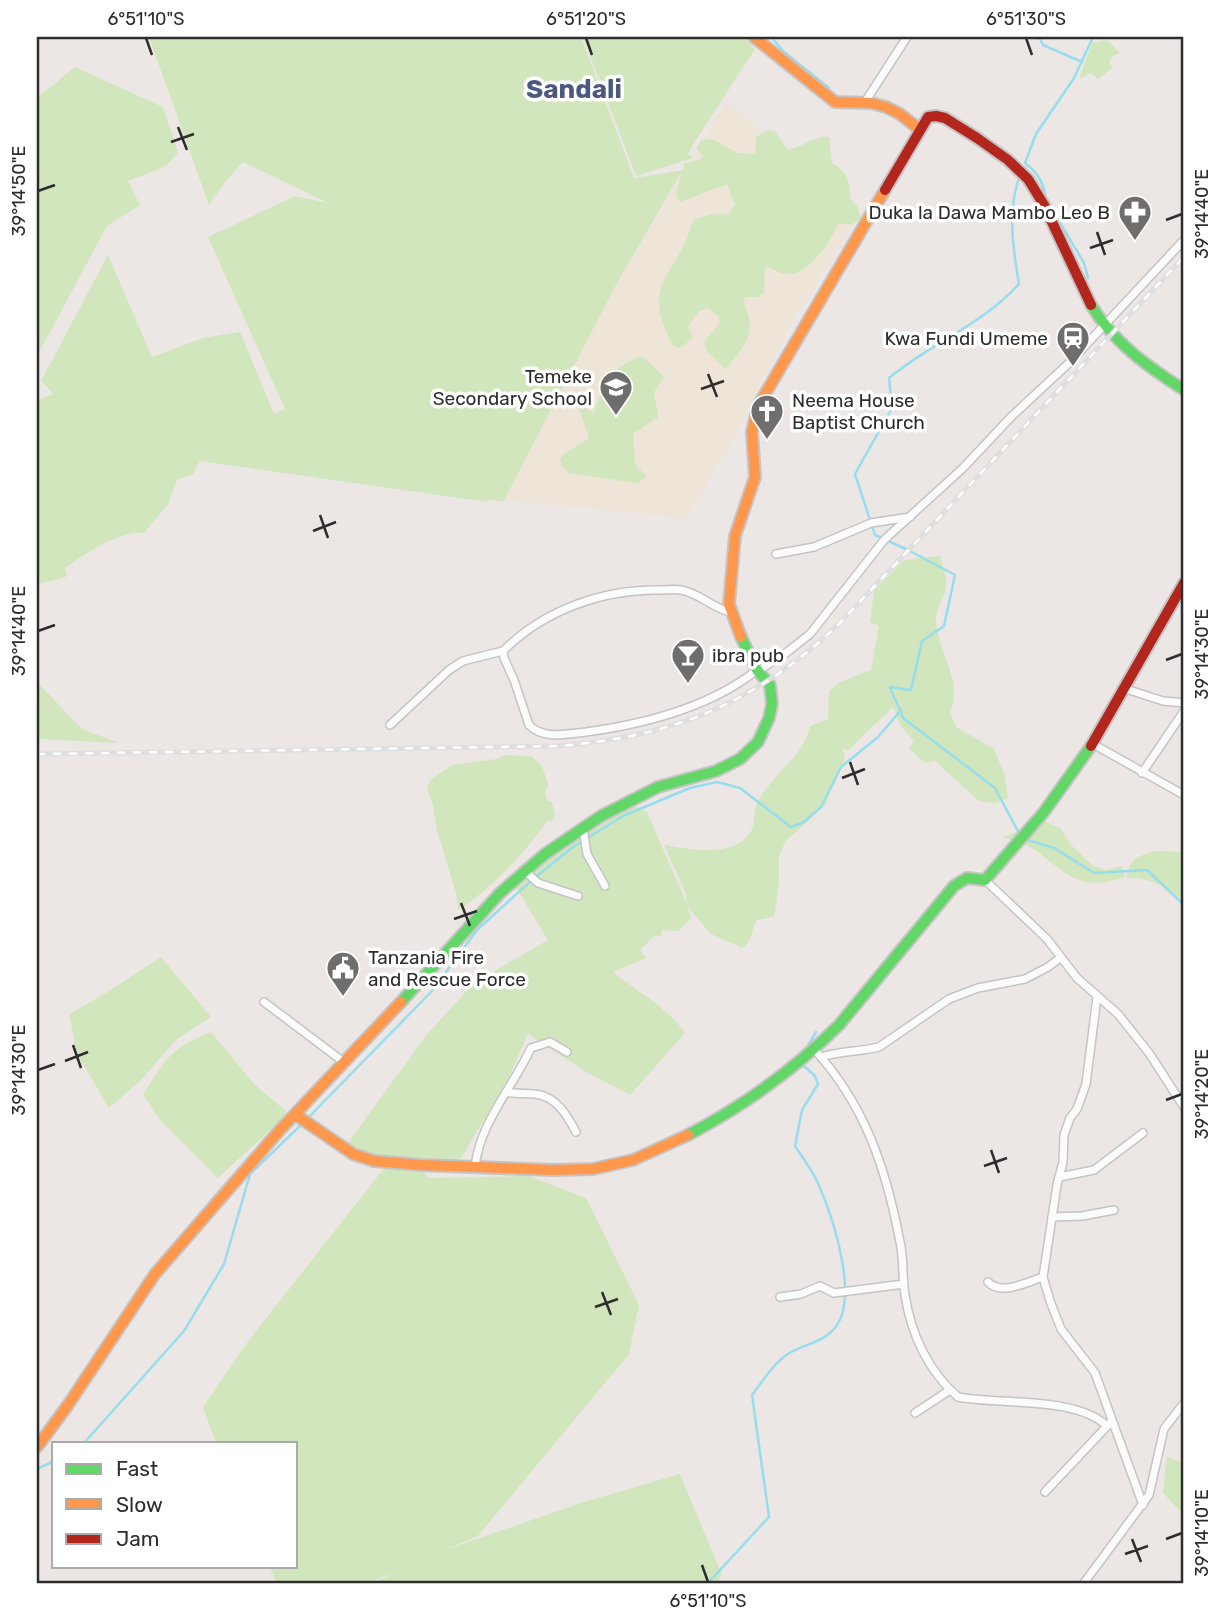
<svg xmlns="http://www.w3.org/2000/svg" width="1221" height="1620" font-family="Rubik,sans-serif">
<style>
.education{fill:#eee5d8}
.green{fill:#d1e6bc}
.lines{fill:none;stroke-linecap:round;stroke-linejoin:round}
.stream{stroke:#97dded;stroke-width:2.5}
.street-casing{stroke:#c5c4c4;stroke-width:10}
.fast-casing{stroke:#c5c4c4;stroke-width:14}
.slow-casing{stroke:#c5c4c4;stroke-width:14}
.jam-casing{stroke:#c5c4c4;stroke-width:14}
.street{stroke:#fcfbfb;stroke-width:7}
.fast{stroke:#63d668;stroke-width:10}
.slow{stroke:#ff974d;stroke-width:10}
.jam{stroke:#b3261e;stroke-width:10}
.rail-casing{stroke:#dfdee0;stroke-width:5}
.rail{stroke:#fff;stroke-width:2.5;stroke-dasharray:8;stroke-linecap:butt}
.ticks{fill:none;stroke:#2d2d2d;stroke-width:2.5}
.labels{text-anchor:middle;stroke-width:7;stroke-linejoin:round;paint-order:stroke}
.poi-label{font-size:19px;fill:#2d2d2d;stroke:#fff;text-anchor:end}
.district-label{font-size:26px;font-weight:bold;fill:#4c597f;stroke:#fff}
.neatline{fill:none;stroke:#2d2d2d;stroke-width:2.5}
.ticks-label{font-size:18px;text-anchor:middle;fill:#2d2d2d}
</style>
<rect width="100%" height="100%" fill="#ece7e4"/>
<path class="education" d="M 726,102 L 860,212 L 789,328 L 731,443 L 686,519 L 490,498 Z"/>
<g class="green">
<path d="M 149,37 L 581,37 L 634,178 L 683,170 L 684,163 L 700,160 L 703,156 L 696,148 L 701,140 L 712,139 L 738,153 L 755,154 L 756,137 L 768,130 L 775,131 L 787,149 C 803,149 812,135 829,137 L 832,163 C 846,171 851,181 850,198 L 857,206 L 861,219 L 853,224 L 838,224 C 831,241 807,278 785,274 C 778,273 773,267 765,267 L 764,293 L 758,297 L 744,297 C 744,307 750,316 750,325 C 750,343 736,356 725,369 L 707,351 L 704,342 L 719,324 L 719,317 L 708,308 L 699,311 L 688,327 L 693,338 L 680,348 L 673,346 C 638,279 678,279 693,220 L 713,214 L 728,214 L 735,205 L 727,184 L 680,202 L 676,195 L 681,173 L 616,285 L 503,502 L 489,499 L 488,502 L 200,461 L 193,474 L 177,480 L 168,504 L 144,533 C 120,530 85,554 65,568 L 67,575 L 64,578 L 37,584 L 37,400 L 54,394 L 41,381 L 108,255 L 152,357 L 203,338 L 240,332 L 274,414 L 285,409 L 208,237 L 295,196 L 328,203 L 243,162 L 225,182 L 209,205 Z"/>
<path d="M 583,37 L 744,37 L 755,49 L 692,146 L 688,154 L 693,158 L 636,176 Z"/>
<path d="M 1107,40 L 1120,53 L 1114,55 L 1109,62 L 1113,67 L 1098,79 L 1091,73 L 1079,79 L 1092,43 Z"/>
<path d="M 75,67 L 163,107 L 178,153 L 166,166 L 128,181 L 140,205 L 107,226 L 37,356 L 37,98 Z"/>
<path d="M 642,356 L 664,377 L 654,392 L 658,417 L 633,434 L 635,464 L 647,477 L 637,483 L 569,473 L 562,467 L 560,459 L 564,454 L 589,438 L 577,403 L 594,413 C 603,384 612,366 642,356 Z"/>
<path d="M 940,556 C 942,565 948,578 946,588 C 944,598 936,608 936,618 C 936,651 964,679 950,712 L 956,727 L 994,749 L 1005,776 L 1008,798 L 996,803 L 979,801 L 935,761 L 925,763 L 909,748 L 914,741 L 901,726 L 893,707 L 847,751 L 843,747 L 845,759 L 825,805 L 785,842 L 779,857 L 779,883 L 774,917 L 756,920 L 749,942 L 742,948 L 711,934 L 687,906 L 691,918 L 679,931 L 662,930 L 661,936 L 654,936 L 640,950 L 646,958 L 613,972 C 637,991 667,1007 685,1033 L 630,1095 L 588,1073 L 528,1034 L 509,1077 L 462,1157 L 434,1168 L 414,1165 L 430,1178 L 529,1176 L 586,1198 L 639,1305 L 629,1354 L 478,1536 L 442,1551 L 581,1503 L 680,1474 L 722,1575 L 716,1583 L 374,1583 L 403,1568 L 370,1583 L 277,1583 L 269,1566 L 296,1566 L 296,1443 L 216,1443 L 203,1407 L 249,1340 L 389,1162 L 350,1155 L 347,1144 L 428,1033 L 474,983 L 492,974 L 494,976 L 493,972 L 548,940 L 515,886 L 564,847 L 629,803 L 647,812 L 686,902 L 686,894 L 664,845 C 690,850 740,859 753,827 C 755,820 754,812 756,805 C 759,798 766,789 771,783 C 786,764 805,750 810,726 L 828,719 L 829,692 L 840,682 L 871,670 L 879,626 L 870,622 L 874,591 L 904,560 Z"/>
<path d="M 37,682 L 82,729 L 119,743 L 37,739 Z"/>
<path d="M 504,755 L 531,756 L 542,766 L 548,784 L 545,793 L 547,800 L 552,802 L 555,816 L 552,821 L 547,821 C 525,853 491,889 458,910 L 456,893 L 437,831 L 433,805 L 427,789 L 430,780 L 452,765 L 497,759 Z"/>
<path d="M 1045,821 L 1061,829 L 1071,845 L 1093,866 L 1106,870 L 1122,866 L 1125,877 C 1081,891 1072,878 1039,853 C 1030,845 1015,841 1003,837 Z"/>
<path d="M 1154,851 L 1184,852 L 1184,901 C 1165,886 1152,878 1127,878 C 1129,859 1137,857 1154,851 Z"/>
<path d="M 161,957 L 211,1017 L 177,1039 L 141,1080 L 109,1108 L 77,1054 L 69,1014 L 98,998 Z"/>
<path d="M 211,1032 L 254,1084 L 286,1111 L 282,1119 L 218,1178 L 161,1121 L 143,1095 C 165,1059 171,1048 211,1032 Z"/>
<path d="M 1167,1457 L 1184,1463 L 1184,1515 L 1163,1493 Z"/>
</g>
<g class="lines">
<g class="stream">
<path d="M 771,37 L 784,52 L 829,88"/>
<path d="M 1039,37 L 1043,45 L 1082,62"/>
<path d="M 875,80 L 887,62"/>
<path d="M 1046,198 C 1043,182 1038,173 1025,163 L 1036,134 L 1074,78 L 1093,37"/>
<path d="M 1049,204 L 1084,263 L 1088,278"/>
<path d="M 1020,835 L 995,788 L 903,718 C 900,706 893,698 890,687 L 911,690 L 922,641 L 944,626 L 955,575 L 908,550 L 875,535 L 855,474 L 892,408 L 889,378 C 930,344 983,324 1019,284 C 1013,249 1007,209 1020,175"/>
<path d="M 1025,839 L 1054,848 L 1094,873 L 1147,870 L 1184,905"/>
<path d="M 806,1049 L 816,1032"/>
<path d="M 307,1119 L 432,991 L 477,930 L 532,880 L 573,847 L 623,816 L 690,788 L 717,782 L 740,788 L 791,827 L 804,822 L 821,807 L 841,767 L 878,737 L 901,710"/>
<path d="M 84,1443 L 184,1331 L 224,1264 L 250,1174 L 302,1124"/>
<path d="M 37,1469 L 54,1461"/>
<path d="M 708,1583 L 769,1517 L 752,1395 C 762,1382 774,1363 788,1354 C 801,1345 819,1344 831,1332 C 863,1304 832,1215 818,1183 C 812,1170 803,1158 795,1146 L 802,1110 L 818,1084 L 815,1076 L 801,1063"/>
</g>
<defs>
<g id="street">
<path d="M 865,102 L 907,37"/>
<path d="M 776,554 L 814,547 L 871,523 L 910,517"/>
<path d="M 730,612 C 713,608 699,593 681,590 C 675,589 667,590 660,590 C 603,589 544,610 503,651 L 504,658 L 514,680 L 529,725 C 544,740 567,734 586,732 C 645,724 709,708 757,670"/>
<path d="M 758,671 L 786,653 L 810,634 L 884,540 L 963,468 L 1011,417 L 1069,363 L 1184,240"/>
<path d="M 1123,688 L 1163,701 L 1184,703"/>
<path d="M 390,725 L 449,670 L 463,661 L 503,651"/>
<path d="M 1093,744 L 1184,795"/>
<path d="M 1142,773 L 1184,711"/>
<path d="M 583,828 L 587,854 L 605,886"/>
<path d="M 525,871 L 538,883 L 578,896"/>
<path d="M 984,879 L 1047,939 L 1077,978 L 1118,1014 L 1149,1053 L 1184,1107"/>
<path d="M 1097,997 L 1086,1084 L 1077,1109 L 1070,1118 L 1064,1135 L 1063,1162 L 1057,1185 L 1043,1277 L 1050,1301 L 1061,1329 L 1095,1373 L 1143,1505"/>
<path d="M 264,1002 L 345,1063"/>
<path d="M 814,1049 C 865,1105 886,1168 900,1242 C 904,1259 902,1277 905,1295 C 911,1334 928,1371 958,1397 C 999,1405 1076,1396 1107,1426"/>
<path d="M 821,1057 C 840,1051 859,1052 879,1047 L 949,999 L 978,988 L 1025,979 L 1048,967 L 1060,958"/>
<path d="M 506,1092 C 516,1094 525,1093 535,1094 C 556,1096 567,1115 576,1132"/>
<path d="M 475,1167 C 480,1122 513,1087 531,1048 L 550,1042 L 567,1052"/>
<path d="M 1059,1177 L 1094,1170 L 1143,1133"/>
<path d="M 1052,1217 L 1082,1216 L 1114,1210"/>
<path d="M 988,1282 C 1001,1296 1027,1282 1043,1277"/>
<path d="M 780,1297 L 801,1294 L 820,1286 L 834,1293 L 904,1284"/>
<path d="M 915,1413 L 950,1390"/>
<path d="M 1045,1492 L 1110,1423"/>
<path d="M 1084,1583 L 1149,1495 L 1164,1429 L 1184,1403"/>
</g>
<g id="fast">
<path d="M 1091,305 C 1114,343 1147,366 1184,390"/>
<path d="M 401,1002 L 500,893 L 545,854 L 601,816 L 658,787 L 716,771 L 740,759 L 758,742 L 769,718 L 772,704 L 770,685 L 757,670 L 741,637"/>
<path d="M 688,1135 C 743,1106 795,1069 839,1025 L 954,886 L 967,878 L 985,880 L 1044,812 L 1091,746"/>
</g>
<g id="slow">
<path d="M 754,37 L 835,102 L 871,103 L 886,107 L 900,114 L 919,129"/>
<path d="M 741,637 L 729,604 L 735,536 L 755,477 L 752,432 L 758,406 L 885,190"/>
<path d="M 296,1115 L 353,1154 L 374,1161 L 421,1165 L 553,1170 L 593,1169 L 633,1160 L 688,1135"/>
<path d="M 37,1447 L 68,1405 L 155,1274 L 279,1131 L 401,1002"/>
</g>
<g id="jam">
<path d="M 885,190 L 928,117 L 936,116 L 945,118 L 977,138 L 1008,160 L 1028,179 L 1044,205 L 1091,305"/>
<path d="M 1091,746 L 1184,583"/>
</g>
</defs>
<use href="#street" class="street-casing"/>
<use href="#fast" class="fast-casing"/>
<use href="#slow" class="slow-casing"/>
<use href="#jam" class="jam-casing"/>
<use href="#street" class="street"/>
<use href="#fast" class="fast"/>
<use href="#slow" class="slow"/>
<use href="#jam" class="jam"/>
<defs>
<path id="rail" d="M 37,754 L 558,746 C 672,737 755,704 839,624 L 1184,257"/>
</defs>
<use href="#rail" class="rail-casing"/>
<use href="#rail" class="rail"/>
</g>
<path class="ticks" d="M 146,38 L 152,55M 586,38 L 592,55M 1026,38 L 1032,55M 178,127 L 187,150M 171,142 L 194,134M 38,191 L 55,185M 1166,220 L 1182,214M 1097,232 L 1105,255M 1090,248 L 1113,240M 708,374 L 717,397M 701,389 L 724,381M 320,515 L 328,538M 313,531 L 336,522M 38,631 L 55,625M 1166,660 L 1182,654M 850,762 L 858,785M 842,778 L 865,769M 461,903 L 470,926M 454,919 L 477,911M 73,1045 L 81,1068M 65,1061 L 88,1052M 38,1070 L 55,1064M 1166,1100 L 1182,1094M 991,1150 L 999,1173M 984,1166 L 1007,1158M 602,1292 L 611,1315M 595,1307 L 618,1299M 1132,1539 L 1141,1562M 1166,1539 L 1182,1533M 1125,1554 L 1148,1546M 702,1565 L 708,1582"/>
<defs>
<symbol id="pharmacy-pin" viewBox="-11 -11 22 30"><path d="M0 17L-7.5 6A9.5 9.5 0 1 1 7.5 6Z" fill="#706e6d" stroke="#fff"/><path d="M-2-6h4v4h4v4h-4v4h-4v-4h-4v-4h4Z" fill="#fff"/></symbol>
<symbol id="station-pin" viewBox="-11 -11 22 30"><path d="M0 17L-7.5 6A9.5 9.5 0 1 1 7.5 6Z" fill="#706e6d" stroke="#fff"/><path d="M-3-6H3Q5-6 5-4V2Q5 4 3 4L4.5 6H3L1.5 4h-3L-3 6H-4.5L-3 4Q-5 4-5 2V-4Q-5-6-3-6ZM-3.5-4v3h7v-3ZM-3.5 1v1.5H-2V1ZM2 1v1.5H3.5V1Z" fill="#fff"/></symbol>
<symbol id="school-pin" viewBox="-11 -11 22 30"><path d="M0 17L-7.5 6A9.5 9.5 0 1 1 7.5 6Z" fill="#706e6d" stroke="#fff"/><path d="M0-5L7-2L0 1L-7-2ZM-4 1L0 2.5L4 1V4Q0 6-4 4Z" fill="#fff"/></symbol>
<symbol id="church-pin" viewBox="-11 -11 22 30"><path d="M0 17L-7.5 6A9.5 9.5 0 1 1 7.5 6Z" fill="#706e6d" stroke="#fff"/><path d="M-1.2-6h2.4v3.5h3.3v2.4h-3.3V6h-2.4V-.1h-3.3v-2.4h3.3Z" fill="#fff"/></symbol>
<symbol id="bar-pin" viewBox="-11 -11 22 30"><path d="M0 17L-7.5 6A9.5 9.5 0 1 1 7.5 6Z" fill="#706e6d" stroke="#fff"/><path d="M-6-5H6L.8 .8V4.5H3.5V6h-7V4.5H-.8V.8Z" fill="#fff"/></symbol>
<symbol id="civic-pin" viewBox="-11 -11 22 30"><path d="M0 17L-7.5 6A9.5 9.5 0 1 1 7.5 6Z" fill="#706e6d" stroke="#fff"/><path d="M-.6-6.5H3V-4.5H.6V-3L4-1V1h2V6H-6V1h2V-1L-.6-3ZM-1.2 2.5V6h2.4V2.5Z" fill="#fff"/></symbol>
</defs>
<g fill-rule="evenodd">
<use href="#pharmacy-pin" x="1116" y="193" width="38" height="52"/>
<use href="#station-pin" x="1054" y="319" width="38" height="52"/>
<use href="#school-pin" x="597" y="368" width="38" height="52"/>
<use href="#church-pin" x="748" y="392" width="38" height="52"/>
<use href="#bar-pin" x="669" y="636" width="38" height="52"/>
<use href="#civic-pin" x="324" y="949" width="38" height="52"/>
</g>
<g class="labels">
<g class="poi-label">
<text x="1110" y="219">Duka la Dawa Mambo Leo B</text>
<text x="1048" y="345">Kwa Fundi Umeme</text>
<text x="592" y="383">Temeke<tspan x="592" dy="22">Secondary School</tspan></text>
<text x="792" y="407" text-anchor="start">Neema House<tspan x="792" dy="22">Baptist Church</tspan></text>
<text x="712" y="662" text-anchor="start">ibra pub</text>
<text x="368" y="964" text-anchor="start">Tanzania Fire<tspan x="368" dy="22">and Rescue Force</tspan></text>
</g>
<g class="district-label">
<text x="574" y="98">Sandali</text>
</g>
</g>
<rect width="1221" height="1620" fill="none" stroke="#ffffff" stroke-width="77"/>
<rect x="52" y="1442" width="245" height="126" fill="#ffffff" stroke="#ababab" stroke-width="2"/>
<rect x="66" y="1464" width="35" height="10" fill="#63d668" stroke="#ababab" stroke-width="2"/>
<text x="116" y="1476" font-size="21" fill="#2d2d2d">Fast</text>
<rect x="66" y="1499" width="35" height="10" fill="#ff974d" stroke="#ababab" stroke-width="2"/>
<text x="116" y="1512" font-size="21" fill="#2d2d2d">Slow</text>
<rect x="66" y="1534" width="35" height="10" fill="#b3261e" stroke="#ababab" stroke-width="2"/>
<text x="116" y="1546" font-size="21" fill="#2d2d2d">Jam</text>
<rect x="38" y="38" width="1144" height="1544" class="neatline"/>
<g class="ticks-label">
<text x="146" y="25">6°51'10"S</text>
<text x="586" y="25">6°51'20"S</text>
<text x="1026" y="25">6°51'30"S</text>
<text transform="translate(19 191) rotate(-90)" y="6">39°14'50"E</text>
<text transform="translate(1202 214) rotate(-90)" y="6">39°14'40"E</text>
<text transform="translate(19 631) rotate(-90)" y="6">39°14'40"E</text>
<text transform="translate(1202 654) rotate(-90)" y="6">39°14'30"E</text>
<text transform="translate(19 1070) rotate(-90)" y="6">39°14'30"E</text>
<text transform="translate(1202 1094) rotate(-90)" y="6">39°14'20"E</text>
<text transform="translate(1202 1533) rotate(-90)" y="6">39°14'10"E</text>
<text x="708" y="1607">6°51'10"S</text>
</g>
</svg>
